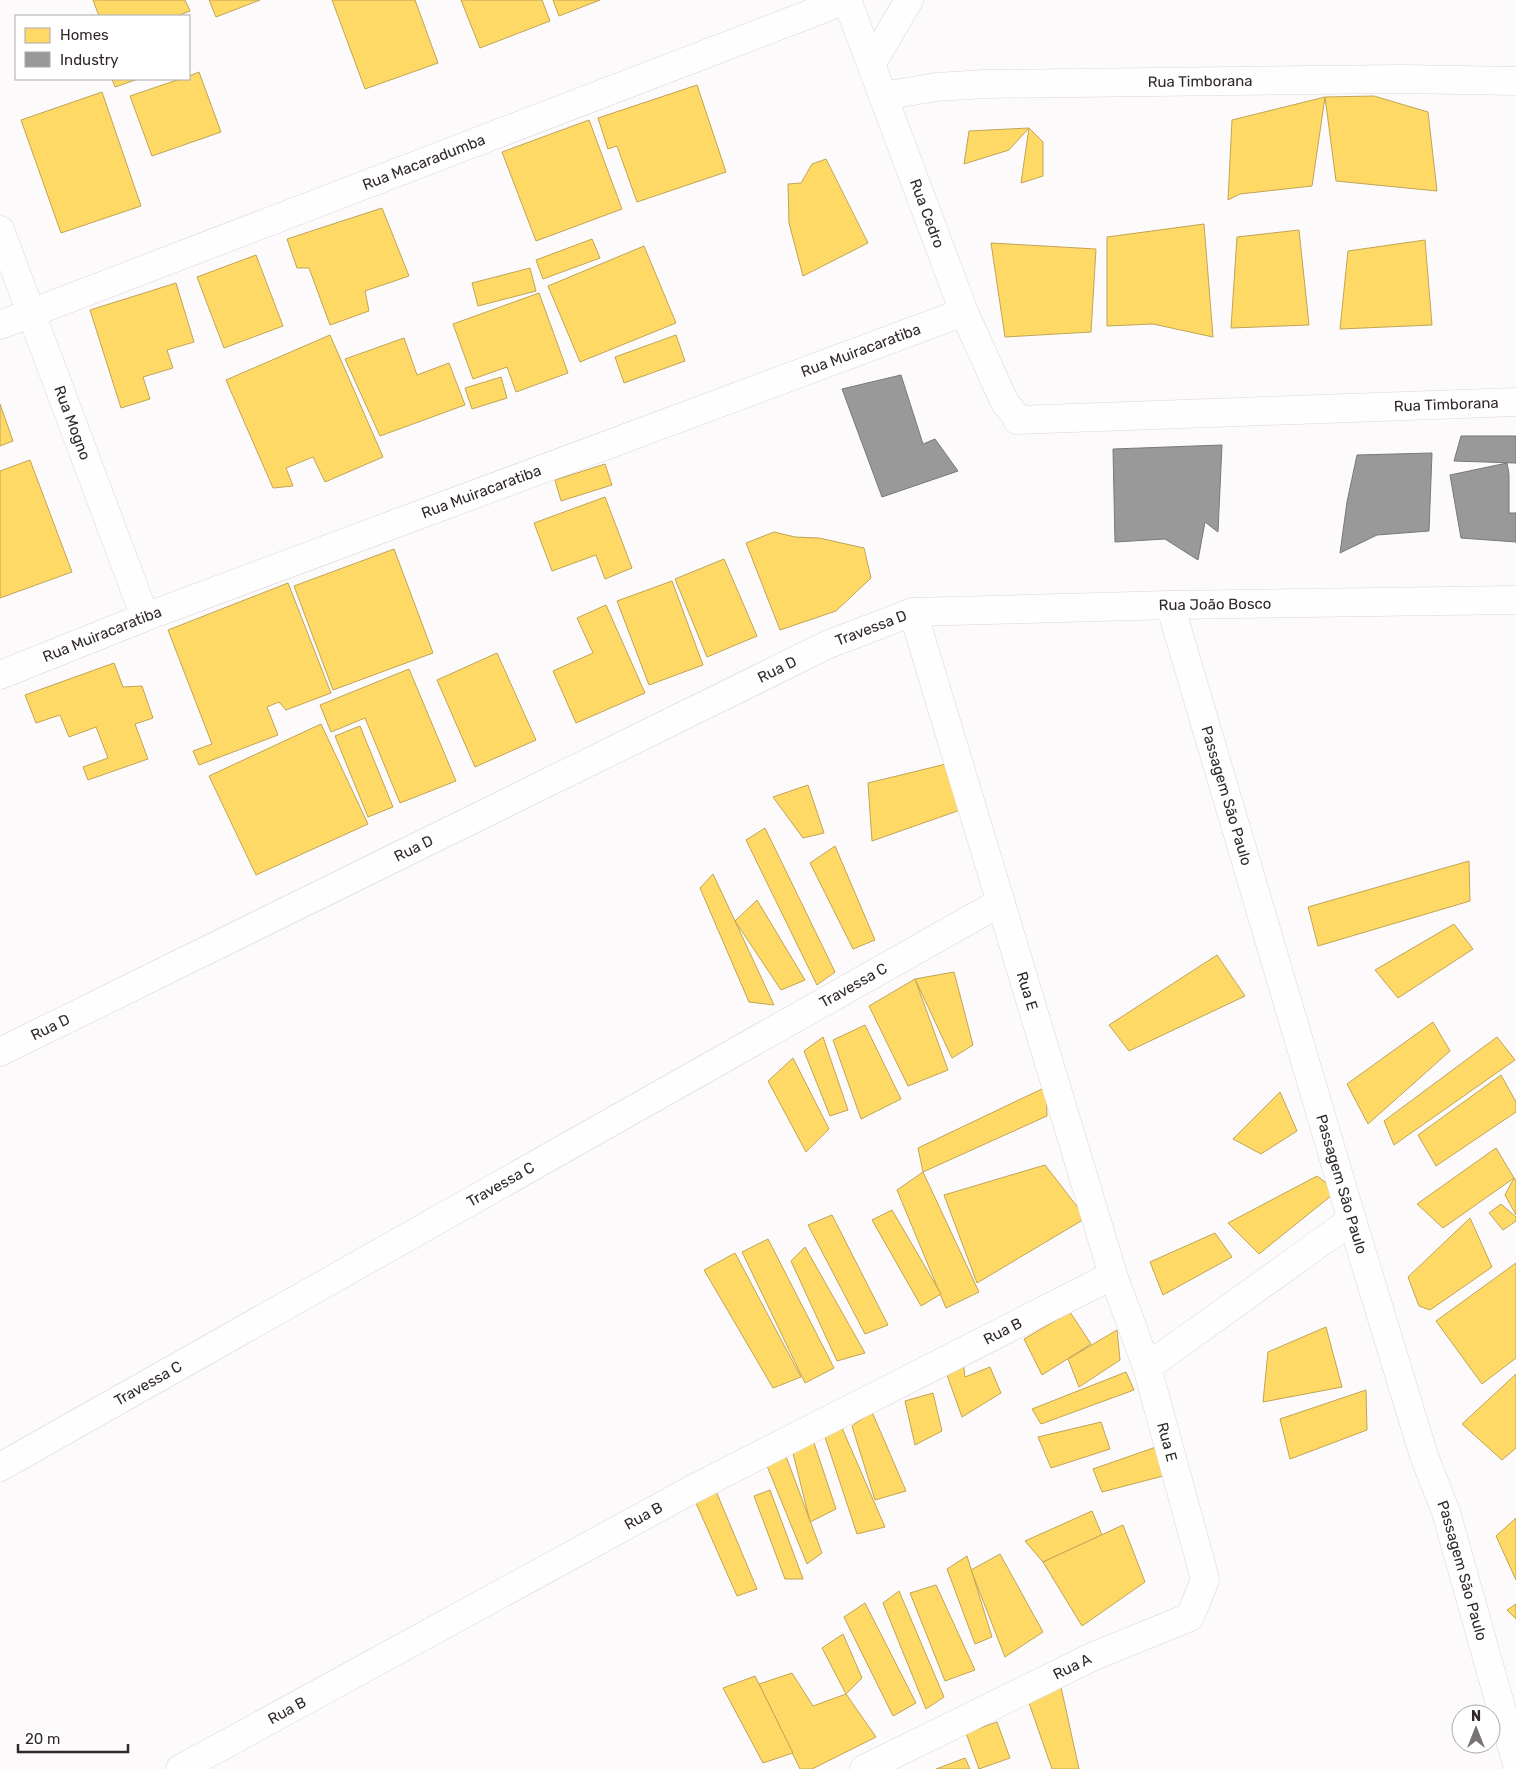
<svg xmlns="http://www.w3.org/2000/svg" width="1516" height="1769" font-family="Rubik,sans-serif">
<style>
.homes{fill:#ffd966;stroke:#c1a455}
.industry{fill:#999;stroke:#7a7778}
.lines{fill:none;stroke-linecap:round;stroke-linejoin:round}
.street-casing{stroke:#dbd6d8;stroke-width:29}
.street{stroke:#fffefe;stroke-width:28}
.labels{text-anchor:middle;stroke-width:5;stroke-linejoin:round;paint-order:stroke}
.street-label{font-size:15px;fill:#30292c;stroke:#fff}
</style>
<rect width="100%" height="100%" fill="#fcfafb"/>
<g class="homes">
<path d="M 93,0 L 185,0 L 190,11 L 177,16 L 99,16 Z"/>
<path d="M 209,0 L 260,0 L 216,17 Z"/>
<path d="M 332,0 L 415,0 L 438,63 L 365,89 Z"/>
<path d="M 461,0 L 542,0 L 550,21 L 480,48 Z"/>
<path d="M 553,0 L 600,0 L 559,16 Z"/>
<path d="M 199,72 L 221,132 L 152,156 L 130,96 L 180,79 L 189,79 L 189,76 Z"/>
<path d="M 112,79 L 138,79 L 115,87 Z"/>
<path d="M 697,85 L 726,172 L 637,202 L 617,146 L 608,149 L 598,118 Z"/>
<path d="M 102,92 L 141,206 L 61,233 L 21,120 Z"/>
<path d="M 1374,96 L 1428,112 L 1437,191 L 1336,181 L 1325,97 Z"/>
<path d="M 1325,97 L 1312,186 L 1240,194 L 1228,200 L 1232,120 Z"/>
<path d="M 589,120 L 622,209 L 536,241 L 502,152 Z"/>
<path d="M 1029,128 L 1009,150 L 964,164 L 969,131 Z"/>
<path d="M 1029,128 L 1043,142 L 1043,176 L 1021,183 Z"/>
<path d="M 826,159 L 868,243 L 803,276 L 789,223 L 788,184 L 801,183 L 812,164 Z"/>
<path d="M 382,208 L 409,276 L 365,291 L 369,311 L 330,325 L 309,268 L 297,268 L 287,239 Z"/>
<path d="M 1204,224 L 1213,337 L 1153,324 L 1107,326 L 1107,237 Z"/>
<path d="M 1299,230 L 1309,325 L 1231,328 L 1237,237 Z"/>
<path d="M 592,239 L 600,258 L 543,279 L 536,260 Z"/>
<path d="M 1425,240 L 1432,325 L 1340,329 L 1348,251 Z"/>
<path d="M 991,243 L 1096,249 L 1091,332 L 1005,337 Z"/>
<path d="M 644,246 L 676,323 L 580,362 L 548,286 Z"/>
<path d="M 256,255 L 283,326 L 224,348 L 197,277 Z"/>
<path d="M 530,268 L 536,291 L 478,306 L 472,283 Z"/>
<path d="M 176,283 L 194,342 L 167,350 L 173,368 L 143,377 L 150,399 L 121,408 L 90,310 Z"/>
<path d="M 539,293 L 568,373 L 516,392 L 507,367 L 473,379 L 453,324 Z"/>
<path d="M 330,335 L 383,457 L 325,482 L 313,457 L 286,468 L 293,486 L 273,488 L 226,380 Z"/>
<path d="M 676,335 L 685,361 L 624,383 L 615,357 Z"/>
<path d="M 404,338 L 417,375 L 449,363 L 465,405 L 380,436 L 345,359 Z"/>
<path d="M 501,377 L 507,398 L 472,409 L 465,388 Z"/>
<path d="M 0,404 L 13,441 L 0,446 Z"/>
<path d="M 30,460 L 72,572 L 0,598 L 0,471 Z"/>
<path d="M 605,464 L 612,485 L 561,501 L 555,480 Z"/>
<path d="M 605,497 L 632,568 L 605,579 L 596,555 L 552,571 L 534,523 Z"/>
<path d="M 774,532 L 795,537 L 819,538 L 864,548 L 871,578 L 836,611 L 780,630 L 746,543 Z"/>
<path d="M 394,549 L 433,653 L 333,690 L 294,586 Z"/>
<path d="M 724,559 L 757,636 L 707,657 L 675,579 Z"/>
<path d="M 672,581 L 703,665 L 649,685 L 617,601 Z"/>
<path d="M 288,583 L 331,693 L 286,710 L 279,702 L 267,707 L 278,735 L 199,765 L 193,751 L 212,744 L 168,630 Z"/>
<path d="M 606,605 L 645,693 L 576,723 L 553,671 L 593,653 L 577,618 Z"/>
<path d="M 497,653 L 536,740 L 475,767 L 437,680 Z"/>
<path d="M 114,663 L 123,687 L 142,686 L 153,718 L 135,724 L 148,759 L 88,780 L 83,767 L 108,758 L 96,727 L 69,737 L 60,715 L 36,723 L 25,695 Z"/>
<path d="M 409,669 L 456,781 L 400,803 L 365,718 L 331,732 L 320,705 Z"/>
<path d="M 321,724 L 368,824 L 256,875 L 209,776 Z"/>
<path d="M 360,726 L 393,807 L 368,817 L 335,736 Z"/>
<path d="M 946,764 L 963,809 L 872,841 L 868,783 Z"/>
<path d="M 808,785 L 824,833 L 803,838 L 773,797 Z"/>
<path d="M 765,828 L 835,972 L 817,985 L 746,840 Z"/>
<path d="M 835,846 L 875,940 L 853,949 L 810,863 Z"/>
<path d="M 1469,861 L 1470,901 L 1318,946 L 1308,907 Z"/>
<path d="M 713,874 L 735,921 L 774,1005 L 749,1002 L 700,888 Z"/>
<path d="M 757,900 L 805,980 L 781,990 L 735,921 Z"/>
<path d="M 1454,924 L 1473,949 L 1398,998 L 1375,970 Z"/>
<path d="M 1217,955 L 1245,996 L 1129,1051 L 1109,1025 Z"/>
<path d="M 954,972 L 973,1045 L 952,1058 L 915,979 Z"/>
<path d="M 915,979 L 948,1070 L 908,1086 L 869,1006 Z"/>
<path d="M 1433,1022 L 1450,1051 L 1368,1124 L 1347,1084 Z"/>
<path d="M 865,1025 L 901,1099 L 861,1119 L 833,1040 Z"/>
<path d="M 823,1037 L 848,1110 L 830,1116 L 804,1051 Z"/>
<path d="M 1497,1037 L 1515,1060 L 1394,1145 L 1384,1121 Z"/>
<path d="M 793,1058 L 829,1129 L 806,1152 L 768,1081 Z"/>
<path d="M 1501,1075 L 1516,1102 L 1516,1112 L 1436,1166 L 1418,1135 Z"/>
<path d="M 1046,1087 L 1047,1116 L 923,1172 L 918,1148 Z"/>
<path d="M 1280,1092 L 1297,1131 L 1261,1154 L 1233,1139 Z"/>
<path d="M 1496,1148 L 1514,1178 L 1443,1228 L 1417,1204 Z"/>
<path d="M 1045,1165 L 1086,1218 L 977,1283 L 944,1195 Z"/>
<path d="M 923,1172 L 979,1292 L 946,1308 L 897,1190 Z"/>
<path d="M 1317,1176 L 1337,1191 L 1259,1254 L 1228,1223 Z"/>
<path d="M 1514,1178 L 1516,1180 L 1516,1215 L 1505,1195 Z"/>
<path d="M 1501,1204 L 1516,1217 L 1516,1221 L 1503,1230 L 1489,1213 Z"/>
<path d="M 892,1210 L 941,1294 L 921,1306 L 872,1220 Z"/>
<path d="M 832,1215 L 888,1325 L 865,1334 L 808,1225 Z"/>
<path d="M 1470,1218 L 1492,1267 L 1430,1310 L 1419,1306 L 1408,1277 Z"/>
<path d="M 1215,1233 L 1232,1257 L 1163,1295 L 1150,1262 Z"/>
<path d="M 768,1239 L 834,1368 L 805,1383 L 742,1252 Z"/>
<path d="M 805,1247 L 865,1353 L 837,1361 L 791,1261 Z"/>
<path d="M 735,1253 L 801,1377 L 773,1388 L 704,1270 Z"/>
<path d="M 1516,1263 L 1516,1358 L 1482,1384 L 1436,1321 Z"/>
<path d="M 1070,1312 L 1091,1344 L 1042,1375 L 1024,1339 Z"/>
<path d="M 1326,1327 L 1342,1387 L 1263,1402 L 1268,1352 Z"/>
<path d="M 1117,1330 L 1120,1360 L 1079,1387 L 1068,1359 Z"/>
<path d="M 962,1354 L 965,1377 L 990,1367 L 1001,1393 L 962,1417 L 943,1364 Z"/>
<path d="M 1126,1372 L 1134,1390 L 1041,1424 L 1032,1409 Z"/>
<path d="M 1516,1374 L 1516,1448 L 1502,1460 L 1462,1424 Z"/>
<path d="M 1366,1390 L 1367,1430 L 1290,1459 L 1280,1419 Z"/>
<path d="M 933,1393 L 942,1431 L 915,1445 L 905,1401 Z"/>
<path d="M 872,1412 L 906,1491 L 875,1500 L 852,1426 Z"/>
<path d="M 1101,1422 L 1110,1449 L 1051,1468 L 1038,1437 Z"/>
<path d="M 842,1428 L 885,1527 L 857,1534 L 825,1437 Z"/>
<path d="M 813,1440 L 836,1509 L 810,1522 L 793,1453 Z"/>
<path d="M 1156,1447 L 1163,1476 L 1102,1492 L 1093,1469 Z"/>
<path d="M 784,1451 L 822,1553 L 807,1564 L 765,1461 Z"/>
<path d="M 713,1484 L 757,1589 L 737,1596 L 692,1494 Z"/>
<path d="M 770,1490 L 803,1579 L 785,1579 L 754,1496 Z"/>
<path d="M 1092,1511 L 1102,1535 L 1043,1562 L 1025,1541 Z"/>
<path d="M 1516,1518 L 1516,1580 L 1496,1536 Z"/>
<path d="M 1123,1525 L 1145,1582 L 1082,1626 L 1043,1562 Z"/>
<path d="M 1000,1554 L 1043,1632 L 1005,1657 L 971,1570 Z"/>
<path d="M 967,1556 L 992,1637 L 975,1644 L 947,1569 Z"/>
<path d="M 936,1585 L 975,1670 L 945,1681 L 910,1593 Z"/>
<path d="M 899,1591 L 944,1697 L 926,1709 L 883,1603 Z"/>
<path d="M 865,1603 L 916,1703 L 893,1716 L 844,1617 Z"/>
<path d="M 1516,1604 L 1516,1619 L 1507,1610 Z"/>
<path d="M 843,1634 L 862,1678 L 846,1694 L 822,1648 Z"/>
<path d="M 792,1673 L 813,1706 L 846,1694 L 876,1737 L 812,1769 L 800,1769 L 759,1684 Z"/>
<path d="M 755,1676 L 793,1753 L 763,1763 L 723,1688 Z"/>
<path d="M 1061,1687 L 1079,1769 L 1052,1769 L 1029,1703 Z"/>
<path d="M 997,1722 L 1010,1758 L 979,1769 L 966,1733 Z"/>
<path d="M 965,1758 L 970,1769 L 936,1769 Z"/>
</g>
<g class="industry">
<path d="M 901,375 L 923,444 L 935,439 L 958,471 L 882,497 L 842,389 Z"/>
<path d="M 1461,436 L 1516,436 L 1516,463 L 1454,461 Z"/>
<path d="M 1222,445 L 1218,532 L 1205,522 L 1198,560 L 1165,539 L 1115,542 L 1113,449 Z"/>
<path d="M 1432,453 L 1429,531 L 1377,535 L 1340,553 L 1347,502 L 1357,455 Z"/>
<path d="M 1507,463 L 1509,474 L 1509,513 L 1516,513 L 1516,542 L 1461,538 L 1450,475 Z"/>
</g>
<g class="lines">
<defs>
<g id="street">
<path id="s1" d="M 847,0 L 964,312 L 1005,403 L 1017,417 L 1017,420 L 1516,402"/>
<path d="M 872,63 L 909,0"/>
<path id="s2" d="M 883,96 L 936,87 L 985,84 L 1401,79 L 1516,81"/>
<path id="s3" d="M 0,230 L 145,617"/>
<path id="s4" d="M 0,325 L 846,0"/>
<path id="s5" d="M 1170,605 L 1352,1220 L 1424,1456 L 1446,1512 L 1516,1761"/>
<path id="s6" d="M 0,675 L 145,617 L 964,312"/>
<path id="s7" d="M 0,1052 L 829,644 L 913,612 L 1170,605 L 1516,600"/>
<path d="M 1147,1367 L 1352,1220"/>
<path id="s8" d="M 0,1467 L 1001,902"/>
<path id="s9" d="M 180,1769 L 691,1490 L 1113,1275"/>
<path id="s10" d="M 864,1769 L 1094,1656 L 1190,1617 L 1205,1580 L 1201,1564 L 1147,1367 L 1113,1275 L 913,612"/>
</g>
</defs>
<use href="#street" class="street-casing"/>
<use href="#street" class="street"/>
</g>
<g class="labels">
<g class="street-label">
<text dy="5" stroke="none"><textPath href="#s2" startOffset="318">Rua Timborana</textPath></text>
<text dy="5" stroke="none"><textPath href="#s4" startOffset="454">Rua Macaradumba</textPath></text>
<text dy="5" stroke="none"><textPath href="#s1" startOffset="228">Rua Cedro</textPath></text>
<text dy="5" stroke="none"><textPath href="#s6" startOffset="920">Rua Muiracaratiba</textPath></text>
<text dy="5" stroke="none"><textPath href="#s1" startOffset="884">Rua Timborana</textPath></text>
<text dy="5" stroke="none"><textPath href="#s3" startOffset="206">Rua Mogno</textPath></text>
<text dy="5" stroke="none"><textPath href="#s6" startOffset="515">Rua Muiracaratiba</textPath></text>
<text dy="5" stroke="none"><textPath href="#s7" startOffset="1316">Rua João Bosco</textPath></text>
<text dy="5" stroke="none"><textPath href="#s7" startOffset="969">Travessa D</textPath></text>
<text dy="5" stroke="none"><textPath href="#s6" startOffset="110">Rua Muiracaratiba</textPath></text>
<text dy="5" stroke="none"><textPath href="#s7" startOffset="866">Rua D</textPath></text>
<text dy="5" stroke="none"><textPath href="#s5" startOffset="199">Passagem São Paulo</textPath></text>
<text dy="5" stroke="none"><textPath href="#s7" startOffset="461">Rua D</textPath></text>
<text dy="5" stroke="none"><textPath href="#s8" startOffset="980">Travessa C</textPath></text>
<text transform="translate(1027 991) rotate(73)" y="5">Rua E</text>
<text dy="5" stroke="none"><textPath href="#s7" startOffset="56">Rua D</textPath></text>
<text dy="5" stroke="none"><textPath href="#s5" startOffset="604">Passagem São Paulo</textPath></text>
<text dy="5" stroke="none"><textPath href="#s8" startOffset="575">Travessa C</textPath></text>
<text dy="5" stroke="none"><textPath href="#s9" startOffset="932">Rua B</textPath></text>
<text dy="5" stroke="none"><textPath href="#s8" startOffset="170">Travessa C</textPath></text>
<text transform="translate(1167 1442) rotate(75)" y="5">Rua E</text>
<text dy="5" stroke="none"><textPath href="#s9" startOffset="528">Rua B</textPath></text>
<text dy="5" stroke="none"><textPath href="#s5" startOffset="1009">Passagem São Paulo</textPath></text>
<text dy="5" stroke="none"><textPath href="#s10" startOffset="232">Rua A</textPath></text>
<text dy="5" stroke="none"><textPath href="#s9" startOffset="122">Rua B</textPath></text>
</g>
</g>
<rect x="15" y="15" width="175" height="65" fill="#ffffff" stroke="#aca9ab"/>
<rect x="25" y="28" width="25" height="15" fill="#ffd966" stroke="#aca9ab"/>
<text x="60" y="40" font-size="15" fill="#30292c">Homes</text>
<rect x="25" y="52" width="25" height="15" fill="#999999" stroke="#aca9ab"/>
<text x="60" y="65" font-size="15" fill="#30292c">Industry</text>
<g transform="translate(1476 1729)"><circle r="24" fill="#ffffff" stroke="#aca9ab"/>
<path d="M0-4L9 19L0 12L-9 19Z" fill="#777274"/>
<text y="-8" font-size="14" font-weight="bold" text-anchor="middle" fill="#30292c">N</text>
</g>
<path d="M18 1744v8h110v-8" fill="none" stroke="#30292c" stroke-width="2.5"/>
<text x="25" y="1744" font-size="15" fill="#30292c" stroke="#ffffff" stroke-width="4" paint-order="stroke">20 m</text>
</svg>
